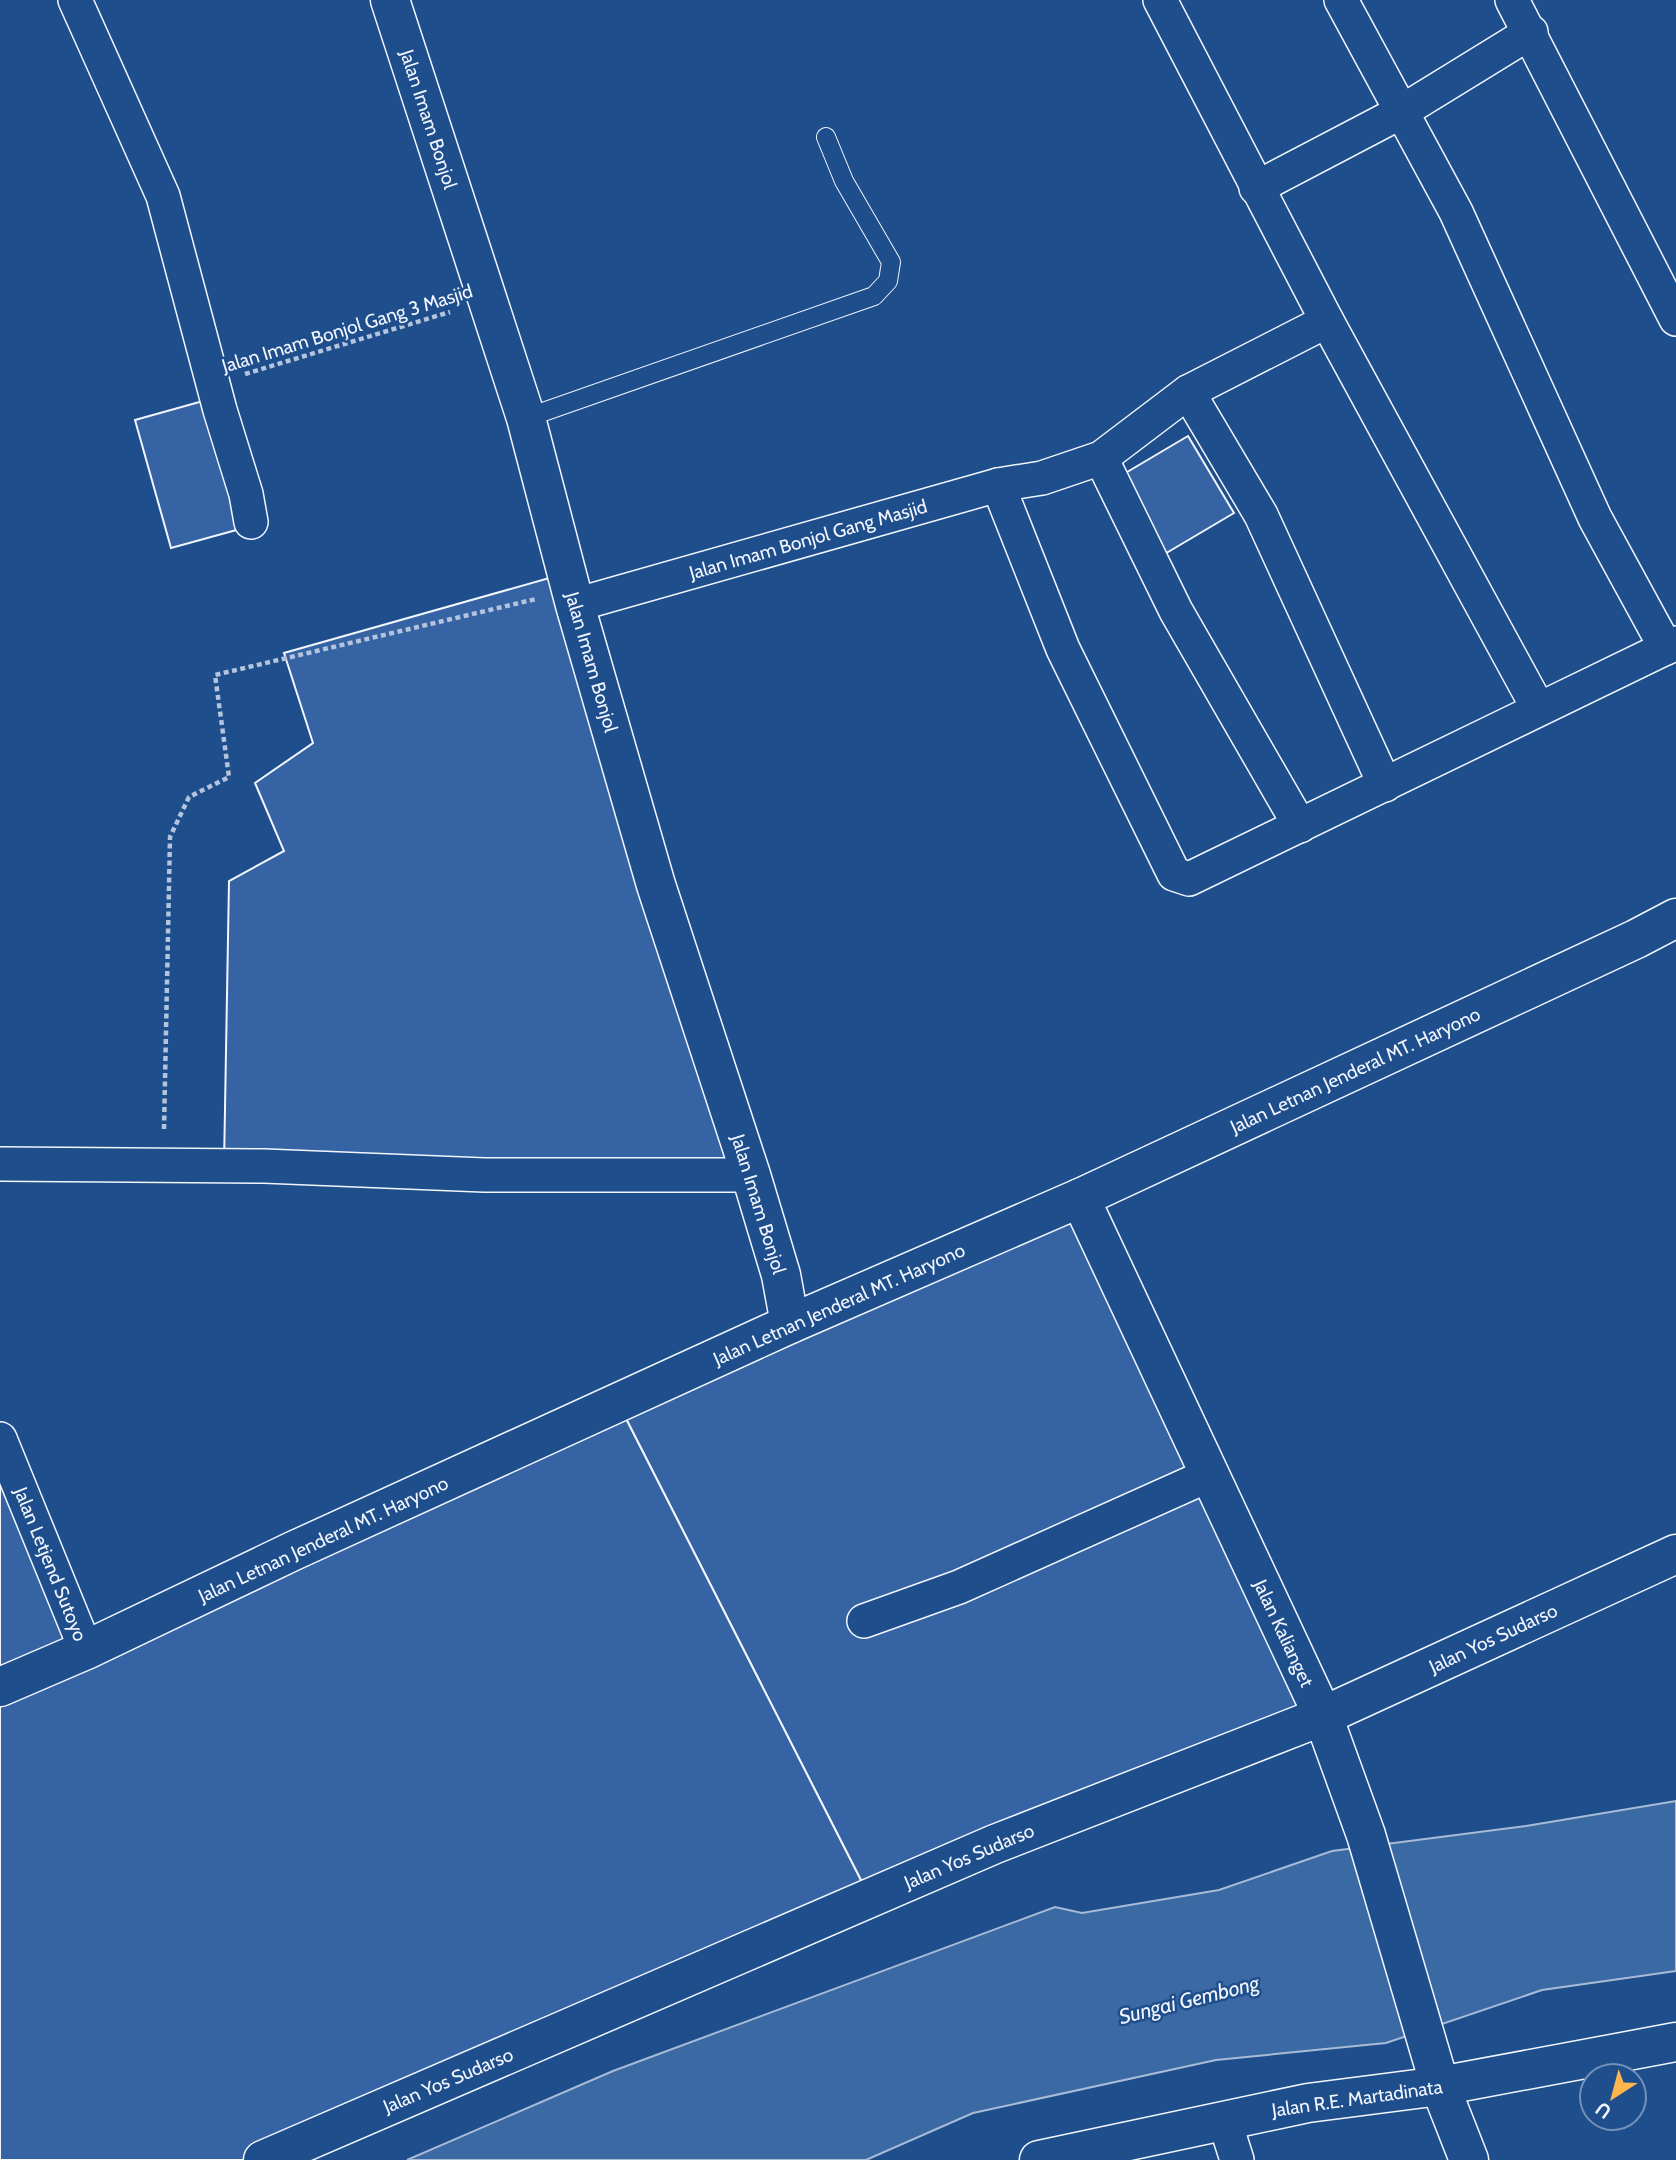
<svg xmlns="http://www.w3.org/2000/svg" width="1676" height="2160" font-family="Cabin,sans-serif">
<style>
.water{fill:#3b69a3;stroke:#a8bbd7;stroke-width:2}
.building{fill:#3563a3;stroke:#f2f6ff;stroke-width:2}
.lines{fill:none;stroke-linecap:round;stroke-linejoin:round}
.lane-casing{stroke:#f2f6ff;stroke-width:20}
.street-casing{stroke:#f2f6ff;stroke-width:36}
.secondary-casing{stroke:#f2f6ff;stroke-width:41}
.path{stroke:#b3c4dc;stroke-width:4.5;stroke-dasharray:5 3.5;stroke-linecap:butt}
.lane{stroke:#1f4e8c;stroke-width:18}
.street{stroke:#1f4e8c;stroke-width:33}
.secondary{stroke:#1f4e8c;stroke-width:38}
.labels{text-anchor:middle;stroke-width:5;stroke-linejoin:round;paint-order:stroke}
.street-label{font-size:19px;fill:#f2f6ff;stroke:#1f4e8c}
.water-label{font-size:21px;font-style:italic;fill:#f2f6ff;stroke:#1f4e8c}
</style>
<rect width="100%" height="100%" fill="#1f4e8c"/>
<path class="water" d="M 1676,1801 L 1676,1971 L 1542,1990 L 1386,2043 L 1216,2060 L 973,2113 L 866,2160 L 407,2160 L 613,2071 L 1055,1907 L 1082,1913 L 1219,1890 L 1332,1851 L 1526,1826 Z"/>
<g class="building">
<path d="M 203,401 L 240,529 L 171,548 L 135,420 Z"/>
<path d="M 1188,436 L 1234,513 L 1163,555 L 1117,478 Z"/>
<path d="M 567,573 L 751,1175 L 224,1165 L 229,881 L 284,851 L 255,783 L 313,743 L 284,653 Z"/>
<path d="M 1080,1198 L 1323,1716 L 870,1898 L 618,1403 Z"/>
<path d="M 618,1403 L 870,1898 L 263,2160 L 0,2160 L 0,1687 Z"/>
<path d="M 0,1439 L 86,1650 L 0,1687 Z"/>
</g>
<g class="lines">
<defs>
<path id="lane" d="M 526,418 L 874,296 L 888,281 L 891,262 L 844,181 L 826,137"/>
<g id="street">
<path d="M 75,0 L 163,196 L 220,410 L 246,494 L 251,522"/>
<path d="M 1160,0 L 1327,321 L 1538,708"/>
<path d="M 1341,0 L 1456,212 L 1595,518 L 1666,648"/>
<path d="M 1512,0 L 1676,319"/>
<path d="M 1256,188 L 1401,112 L 1531,32"/>
<path d="M 1188,392 L 1327,321"/>
<path d="M 1101,458 L 1176,611 L 1300,826"/>
<path d="M 998,485 L 1063,649 L 1174,874 L 1189,879 L 1676,643"/>
<path d="M 575,605 L 998,485 L 1042,478 L 1101,458 L 1188,392 L 1261,515 L 1385,785"/>
<path d="M 0,1164 L 264,1166 L 484,1175 L 751,1175"/>
<path d="M 0,1439 L 86,1650"/>
<path d="M 864,1621 L 959,1587 L 1209,1475"/>
<path d="M 1224,2119 L 1237,2160"/>
</g>
<g id="secondary">
<path d="M 390,0 L 526,418 L 575,605 L 656,885 L 751,1175 L 781,1275 L 790,1324"/>
<path d="M 1080,1198 L 1323,1716 L 1366,1835 L 1440,2086 L 1469,2160"/>
<path d="M 0,1687 L 86,1650 L 293,1551 L 790,1324 L 1080,1198 L 1636,939 L 1676,918"/>
<path d="M 263,2160 L 995,1844 L 1323,1716 L 1676,1554"/>
<path d="M 1039,2160 L 1308,2103 L 1440,2086 L 1676,2042"/>
</g>
</defs>
<use href="#lane" class="lane-casing"/>
<use href="#street" class="street-casing"/>
<use href="#secondary" class="secondary-casing"/>
<g class="path">
<path d="M 245,374 L 450,312"/>
<path d="M 164,1129 L 170,837 L 189,797 L 229,777 L 215,675 L 536,599"/>
</g>
<use href="#lane" class="lane"/>
<use href="#street" class="street"/>
<use href="#secondary" class="secondary"/>
</g>
<g class="labels">
<g class="street-label">
<text transform="translate(429 119) rotate(72)" y="7">Jalan Imam Bonjol</text>
<text transform="translate(347 328) rotate(-17)" y="7">Jalan Imam Bonjol Gang 3 Masjid</text>
<text transform="translate(808 539) rotate(-16)" y="7">Jalan Imam Bonjol Gang Masjid</text>
<text transform="translate(592 662) rotate(74)" y="7">Jalan Imam Bonjol</text>
<text transform="translate(1355 1070) rotate(-25)" y="7">Jalan Letnan Jenderal MT. Haryono</text>
<text transform="translate(759 1204) rotate(73)" y="7">Jalan Imam Bonjol</text>
<text transform="translate(839 1304) rotate(-24)" y="7">Jalan Letnan Jenderal MT. Haryono</text>
<text transform="translate(323 1539) rotate(-25)" y="7">Jalan Letnan Jenderal MT. Haryono</text>
<text transform="translate(51 1564) rotate(68)" y="7">Jalan Letjend Sutoyo</text>
<text transform="translate(1284 1633) rotate(65)" y="7">Jalan Kalianget</text>
<text transform="translate(1493 1638) rotate(-25)" y="7">Jalan Yos Sudarso</text>
<text transform="translate(969 1856) rotate(-23)" y="7">Jalan Yos Sudarso</text>
<text transform="translate(448 2080) rotate(-23)" y="7">Jalan Yos Sudarso</text>
<text transform="translate(1357 2098) rotate(-8)" y="7">Jalan R.E. Martadinata</text>
</g>
<g class="water-label">
<text transform="translate(1189 2000) rotate(-14)" y="7">Sungai Gembong</text>
</g>
</g>
<g transform="translate(1613 2097) rotate(216)"><circle r="33" fill="#1f4e8c" stroke="#7391ba" stroke-width="2"/>
<path d="M0-5L12 26L0 18L-12 26Z" fill="#ffb74d"/>
<text y="-10" font-size="19" font-weight="bold" text-anchor="middle" fill="#f2f6ff">U</text>
</g>
</svg>
